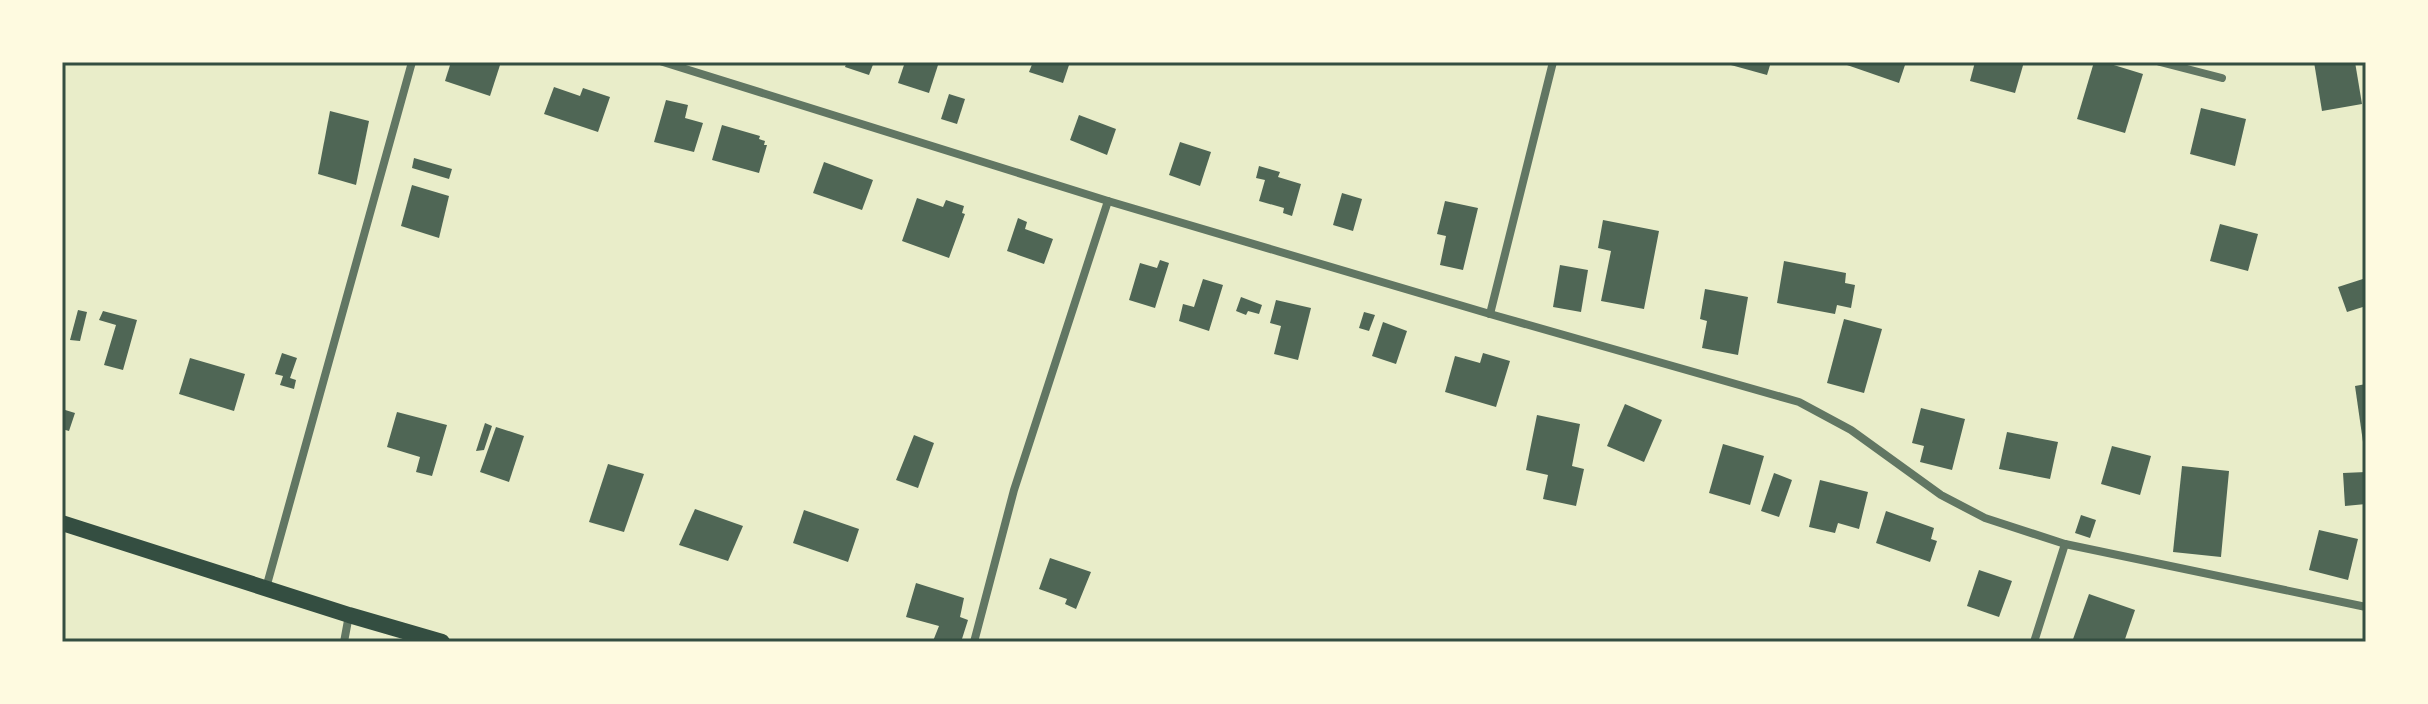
<svg xmlns="http://www.w3.org/2000/svg" width="2428" height="704" font-family="Lato,sans-serif">
<style>
.building{fill:#4f6655}
.lines{fill:none;stroke-linecap:round;stroke-linejoin:round}
.minor{stroke:#617663;stroke-width:8}
.secondary{stroke:#344e41;stroke-width:16}
.neatline{fill:none;stroke:#344e41;stroke-width:3}
</style>
<rect width="100%" height="100%" fill="#e9edc9"/>
<g class="building">
<path d="M 451,62 L 501,62 L 490,96 L 445,81 Z"/>
<path d="M 847,62 L 874,62 L 869,75 L 845,67 Z"/>
<path d="M 905,62 L 939,62 L 929,93 L 898,83 Z"/>
<path d="M 1033,62 L 1070,62 L 1063,83 L 1029,72 Z"/>
<path d="M 1720,62 L 1771,62 L 1767,75 Z"/>
<path d="M 1848,62 L 1906,62 L 1899,83 L 1847,65 Z"/>
<path d="M 1975,62 L 2024,62 L 2015,93 L 1970,81 Z"/>
<path d="M 2094,62 L 2104,62 L 2143,74 L 2125,133 L 2077,119 Z"/>
<path d="M 2314,62 L 2355,62 L 2362,104 L 2322,111 Z"/>
<path d="M 554,87 L 580,96 L 583,88 L 610,97 L 598,132 L 544,114 Z"/>
<path d="M 949,94 L 965,99 L 957,124 L 941,119 Z"/>
<path d="M 666,100 L 688,105 L 685,118 L 703,123 L 694,152 L 654,142 Z"/>
<path d="M 2201,108 L 2246,119 L 2235,166 L 2190,154 Z"/>
<path d="M 330,111 L 369,121 L 356,185 L 318,174 Z"/>
<path d="M 1079,115 L 1116,129 L 1107,155 L 1070,140 Z"/>
<path d="M 722,125 L 760,136 L 759,139 L 765,141 L 764,145 L 767,145 L 759,173 L 712,160 Z"/>
<path d="M 1180,142 L 1211,152 L 1200,186 L 1169,175 Z"/>
<path d="M 414,158 L 452,169 L 449,179 L 412,168 Z"/>
<path d="M 824,162 L 873,180 L 862,210 L 813,193 Z"/>
<path d="M 1259,166 L 1280,172 L 1278,177 L 1301,184 L 1292,216 L 1283,213 L 1284,208 L 1259,201 L 1265,180 L 1256,178 Z"/>
<path d="M 412,185 L 449,196 L 439,238 L 401,226 Z"/>
<path d="M 1342,193 L 1362,199 L 1353,231 L 1333,225 Z"/>
<path d="M 917,198 L 943,207 L 946,200 L 964,206 L 962,213 L 965,214 L 949,258 L 902,241 Z"/>
<path d="M 1445,201 L 1478,208 L 1463,270 L 1440,265 L 1446,236 L 1437,234 Z"/>
<path d="M 1018,218 L 1027,222 L 1025,229 L 1053,239 L 1044,264 L 1007,251 Z"/>
<path d="M 1603,220 L 1659,231 L 1644,309 L 1601,301 L 1611,251 L 1598,248 Z"/>
<path d="M 2220,224 L 2258,234 L 2248,271 L 2210,261 Z"/>
<path d="M 1160,260 L 1169,263 L 1155,308 L 1129,300 L 1140,263 L 1157,268 Z"/>
<path d="M 1784,261 L 1846,273 L 1845,283 L 1855,285 L 1851,308 L 1837,305 L 1835,314 L 1777,303 Z"/>
<path d="M 1560,265 L 1588,270 L 1581,312 L 1553,307 Z"/>
<path d="M 2366,278 L 2366,306 L 2347,312 L 2338,287 Z"/>
<path d="M 1203,279 L 1223,285 L 1209,331 L 1179,321 L 1183,304 L 1194,307 Z"/>
<path d="M 1705,289 L 1748,297 L 1738,355 L 1702,348 L 1707,321 L 1700,319 Z"/>
<path d="M 1241,297 L 1262,305 L 1259,314 L 1248,311 L 1246,315 L 1236,311 Z"/>
<path d="M 1276,300 L 1311,308 L 1298,360 L 1274,354 L 1281,326 L 1270,323 Z"/>
<path d="M 78,310 L 87,312 L 80,341 L 70,340 Z"/>
<path d="M 103,311 L 137,320 L 123,370 L 104,365 L 116,325 L 99,320 Z"/>
<path d="M 1364,312 L 1375,315 L 1369,331 L 1359,328 Z"/>
<path d="M 1844,319 L 1882,329 L 1864,393 L 1827,383 Z"/>
<path d="M 1383,322 L 1407,331 L 1396,364 L 1372,356 Z"/>
<path d="M 282,353 L 297,358 L 290,378 L 296,380 L 294,389 L 280,385 L 283,376 L 275,374 Z"/>
<path d="M 1483,353 L 1510,361 L 1496,407 L 1445,392 L 1455,356 L 1480,363 Z"/>
<path d="M 190,358 L 245,374 L 234,411 L 179,394 Z"/>
<path d="M 2366,384 L 2366,448 L 2364,449 L 2355,386 Z"/>
<path d="M 1625,404 L 1662,420 L 1644,462 L 1607,446 Z"/>
<path d="M 1921,408 L 1965,419 L 1952,470 L 1920,462 L 1924,446 L 1912,443 Z"/>
<path d="M 62,409 L 75,413 L 69,431 L 62,429 Z"/>
<path d="M 397,412 L 447,425 L 432,476 L 416,472 L 420,457 L 387,447 Z"/>
<path d="M 1537,415 L 1580,424 L 1572,466 L 1584,469 L 1576,506 L 1543,499 L 1548,475 L 1526,470 Z"/>
<path d="M 485,423 L 492,426 L 484,450 L 476,451 Z"/>
<path d="M 496,427 L 524,436 L 509,482 L 480,472 Z"/>
<path d="M 2007,432 L 2058,442 L 2050,479 L 1999,469 Z"/>
<path d="M 914,435 L 934,443 L 918,488 L 896,480 Z"/>
<path d="M 1723,444 L 1764,456 L 1750,505 L 1709,493 Z"/>
<path d="M 2112,446 L 2151,456 L 2140,495 L 2101,484 Z"/>
<path d="M 608,464 L 644,474 L 624,532 L 589,522 Z"/>
<path d="M 2182,466 L 2229,471 L 2221,557 L 2173,552 Z"/>
<path d="M 2366,472 L 2366,504 L 2345,506 L 2343,473 Z"/>
<path d="M 1774,473 L 1792,480 L 1779,517 L 1761,511 Z"/>
<path d="M 1820,480 L 1868,492 L 1859,529 L 1838,523 L 1835,533 L 1809,527 Z"/>
<path d="M 695,509 L 743,526 L 728,561 L 679,545 Z"/>
<path d="M 804,510 L 859,529 L 848,562 L 793,543 Z"/>
<path d="M 1886,511 L 1934,528 L 1931,539 L 1937,541 L 1930,562 L 1876,543 Z"/>
<path d="M 2081,515 L 2096,520 L 2090,538 L 2075,533 Z"/>
<path d="M 2319,530 L 2358,539 L 2348,580 L 2309,570 Z"/>
<path d="M 1050,558 L 1091,572 L 1076,609 L 1065,604 L 1067,599 L 1039,589 Z"/>
<path d="M 1979,570 L 2012,581 L 1999,617 L 1967,606 Z"/>
<path d="M 916,583 L 964,598 L 960,617 L 968,620 L 961,642 L 933,641 L 939,626 L 906,617 Z"/>
<path d="M 2089,594 L 2135,610 L 2124,642 L 2072,642 Z"/>
</g>
<g class="lines">
<g class="minor">
<path d="M 663,62 L 1108,201 L 1490,314 L 1799,402 L 1851,430 L 1941,495 L 1985,518 L 2065,544 L 2366,607"/>
<path d="M 2160,62 L 2222,78"/>
<path d="M 1490,314 L 1553,62"/>
<path d="M 266,588 L 412,62"/>
<path d="M 344,642 L 349,615"/>
<path d="M 974,642 L 1014,490 L 1108,201"/>
<path d="M 2034,642 L 2065,544"/>
</g>
<path class="secondary" d="M 62,523 L 349,615 L 442,642"/>
</g>
<rect width="2428" height="704" fill="none" stroke="#fefae0" stroke-width="128"/>
<rect x="64" y="64" width="2300" height="576" class="neatline"/>
</svg>
